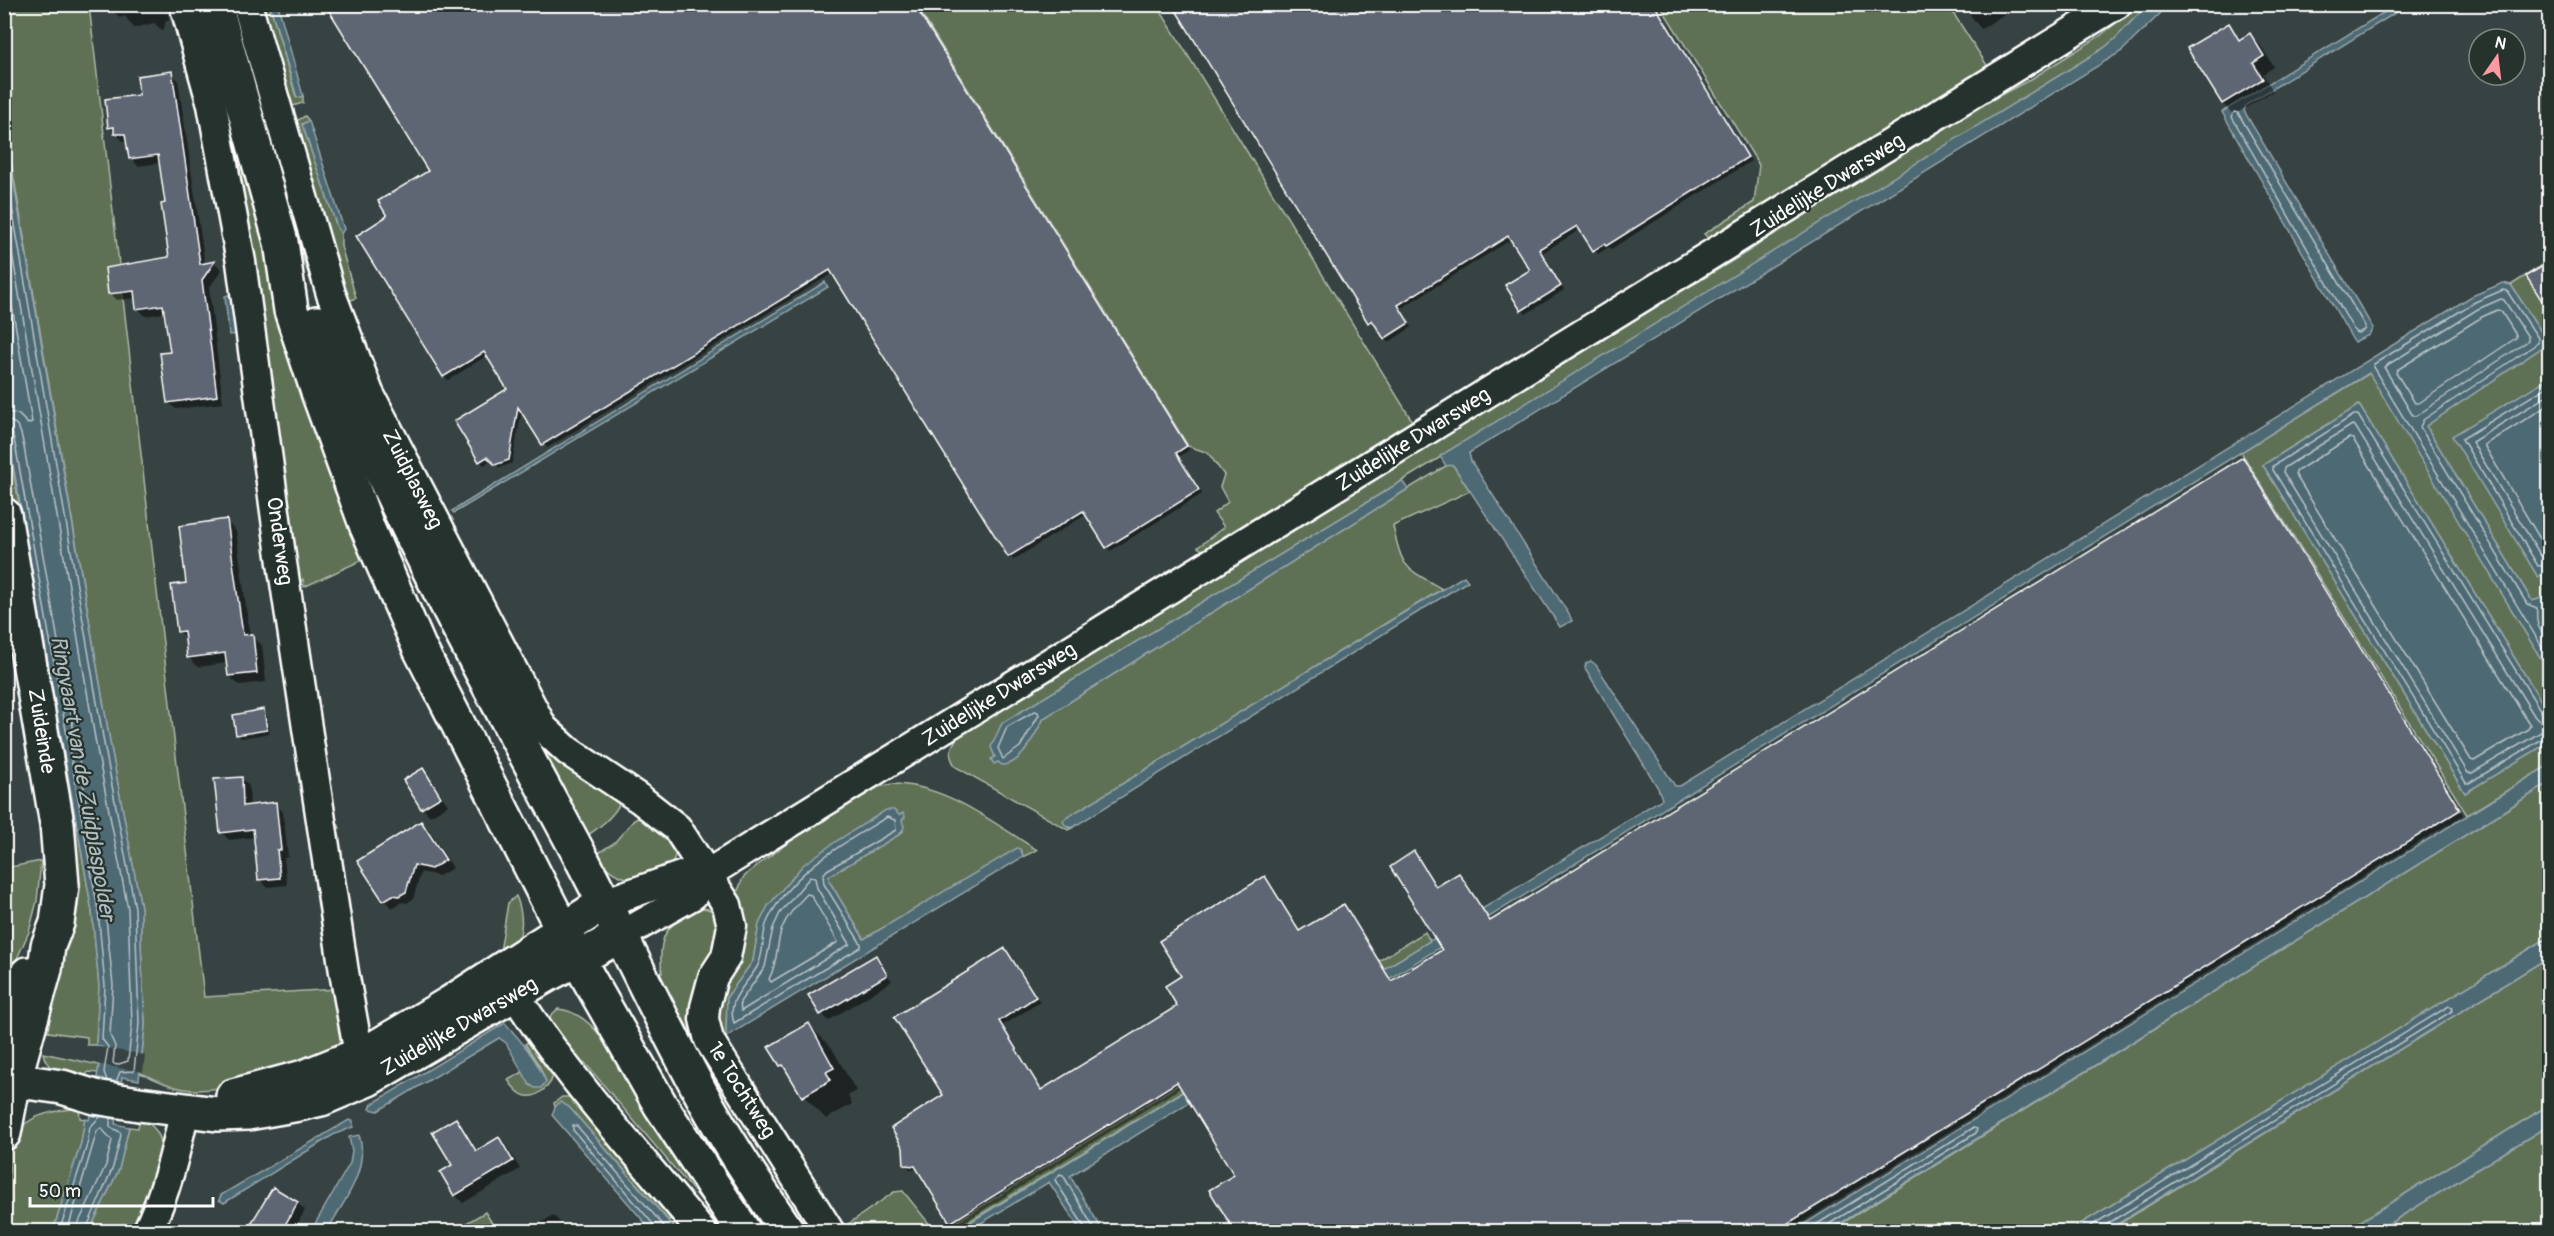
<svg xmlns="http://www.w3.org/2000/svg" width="2554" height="1236" font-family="Pangolin,sans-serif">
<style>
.green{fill:#5e7154;stroke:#aeb8aa;stroke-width:1.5}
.water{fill:#4e6973;stroke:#95a5ab;stroke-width:1.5}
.pier{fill:#374242}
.shadow{fill:#0007}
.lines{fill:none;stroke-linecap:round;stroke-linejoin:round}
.shore{stroke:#b8c3c7;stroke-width:1.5}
.building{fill:#5f6673;stroke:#fff;stroke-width:1.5}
.minor-casing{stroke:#fff;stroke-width:33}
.tertiary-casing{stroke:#fff;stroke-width:38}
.primary-casing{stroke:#fff;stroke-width:38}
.minor{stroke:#26332d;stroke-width:28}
.tertiary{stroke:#26332d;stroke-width:33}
.primary{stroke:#26332d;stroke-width:33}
.labels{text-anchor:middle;stroke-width:4.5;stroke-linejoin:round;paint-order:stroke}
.street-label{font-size:21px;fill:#fff;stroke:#26332d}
.water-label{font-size:22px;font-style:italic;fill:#afbcc0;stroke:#26332d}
</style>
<rect width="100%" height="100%" fill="#374242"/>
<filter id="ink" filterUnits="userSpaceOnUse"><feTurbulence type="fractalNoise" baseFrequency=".0167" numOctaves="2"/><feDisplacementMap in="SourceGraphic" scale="12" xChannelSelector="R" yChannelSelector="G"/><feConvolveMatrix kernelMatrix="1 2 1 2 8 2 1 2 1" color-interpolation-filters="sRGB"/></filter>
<g filter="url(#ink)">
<g class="green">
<path d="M 4,5 L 89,5 L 204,997 L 337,989 L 342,1038 L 337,1051 C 296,1064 225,1096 184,1089 C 169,1087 154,1078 140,1073 L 145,1025 L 141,945 L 141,908 L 110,742 L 5,126 Z"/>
<path d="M 191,5 L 201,5 L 362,560 L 304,587 L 303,579 L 298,584 L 326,763 L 335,816 L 340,828 L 330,829 Z"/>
<path d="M 229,5 L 237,5 L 293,204 L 536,731 L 622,798 C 617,814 599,828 585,837 L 326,325 L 285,207 Z"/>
<path d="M 257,5 L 270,5 L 296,97 L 303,96 L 303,103 L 289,107 Z"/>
<path d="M 916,5 L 1157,5 L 1416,427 L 1207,554 L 1198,547 L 1224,527 L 1214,513 L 1228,502 L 1220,487 L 1224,475 L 1208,453 L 1188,446 Z"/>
<path d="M 1660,5 L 1948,5 L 1992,73 L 1711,241 L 1704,234 L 1754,202 L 1759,165 Z"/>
<path d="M 2138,5 L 2147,5 L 2115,39 L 2104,48 L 1397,484 L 1002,723 L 995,757 L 998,762 L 1025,751 L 1044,718 L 1403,492 L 1449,464 L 1453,465 L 1470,491 L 1393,526 C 1402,570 1405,567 1442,589 L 1066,818 L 1063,821 L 1068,827 L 1072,828 L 1068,830 L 956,767 C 946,753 951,748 959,734 L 1169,602 L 1600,342 L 1645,309 L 1696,283 L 1755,247 L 1832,192 L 1931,132 L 2031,79 L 2100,36 Z"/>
<path d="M 305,116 L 309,121 L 302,124 L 337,227 L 341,234 L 341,246 L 356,298 L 346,302 L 293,123 Z"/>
<path d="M 2549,261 L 2549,378 L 2453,436 L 2538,577 L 2549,569 L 2549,596 L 2532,601 L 2426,426 L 2544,346 L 2545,338 L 2511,285 Z"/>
<path d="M 2370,373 L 2549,672 L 2549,714 L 2359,405 L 2263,465 L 2465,793 L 2549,742 L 2549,765 L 2467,815 L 2241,452 Z"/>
<path d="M 4,419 L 92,911 L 99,986 L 96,1045 L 87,1045 L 87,1037 L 48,1032 L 49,1020 L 41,1019 L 75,923 L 78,905 L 75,867 L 5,462 Z"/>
<path d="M 2549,783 L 2549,937 L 2069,1231 L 1828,1232 Z"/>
<path d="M 892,784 C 946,784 993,823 1037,850 L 927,903 L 864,939 L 829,881 L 829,876 L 900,834 L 903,831 L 901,820 L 905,817 L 759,924 L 753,961 L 727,997 L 726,1037 L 720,1041 L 713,1022 L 737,893 L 743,878 L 750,871 L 801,833 L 870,789 Z"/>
<path d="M 639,818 L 647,818 L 674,843 L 675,856 L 671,867 C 636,879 621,888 595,855 L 614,843 L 634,820 Z"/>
<path d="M 41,861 L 37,901 L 29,932 L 5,985 L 5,868 Z"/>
<path d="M 516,896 C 522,910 525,931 515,945 C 512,950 504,954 499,958 L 508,903 Z"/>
<path d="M 697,908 C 709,907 714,911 719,922 L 697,1044 L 658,974 L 662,973 C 657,936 666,925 697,908 Z"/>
<path d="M 1425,932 L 1430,941 L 954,1231 L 861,1232 L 854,1227 L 850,1229 L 851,1231 L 842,1231 L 844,1227 L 894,1192 L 903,1191 L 931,1226 L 950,1226 Z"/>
<path d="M 2549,957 L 2549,1105 L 2345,1231 L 2106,1232 Z"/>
<path d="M 558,1009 C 577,1010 594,1026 605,1042 L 607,1040 L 729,1231 L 715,1231 L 705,1220 L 707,1207 L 585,1063 L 581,1066 L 549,1020 L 551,1015 Z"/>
<path d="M 531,1040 L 554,1071 C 552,1081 550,1085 542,1091 C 527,1103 517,1093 508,1080 L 523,1072 L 530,1085 L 546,1082 L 539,1065 L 525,1044 Z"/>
<path d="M 43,1053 L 99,1065 L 98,1073 L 88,1072 L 83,1081 C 66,1076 47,1073 43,1053 Z"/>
<path d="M 562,1097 L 573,1097 L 671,1217 L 669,1221 L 569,1107 L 560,1103 L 555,1107 L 554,1103 Z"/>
<path d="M 79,1108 L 80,1118 L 85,1119 L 81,1143 L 53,1231 L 9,1232 L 9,1148 C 19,1116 49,1111 79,1108 Z"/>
<path d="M 135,1115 C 152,1122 163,1135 163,1155 C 163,1167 142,1216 136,1231 L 89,1232 L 119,1169 L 129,1127 L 138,1128 L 139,1123 L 133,1121 Z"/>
<path d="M 2549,1125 L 2549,1231 L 2377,1231 Z"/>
<path d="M 485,1212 L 497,1231 L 453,1231 Z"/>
</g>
<g class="water">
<path d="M 270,5 L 278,5 L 303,96 L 297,98 Z"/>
<path d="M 2147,5 L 2169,5 L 2122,51 L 1469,453 L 1471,461 L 1570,616 L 1572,621 L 1560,627 L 1453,465 L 1446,466 L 1440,456 L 2104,48 L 2115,39 Z"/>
<path d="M 2396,5 L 2408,5 L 2246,105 L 2244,111 L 2373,328 L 2369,335 L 2354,342 L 2222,112 Z"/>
<path d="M 309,121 L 344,229 L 341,234 L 337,227 L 302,124 Z"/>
<path d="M 4,126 L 110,742 L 141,908 L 141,945 L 145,1025 L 139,1080 L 122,1077 L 115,1124 L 129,1127 L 119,1169 L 89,1231 L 53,1231 L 81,1143 L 85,1119 L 89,1120 L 90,1115 L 95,1116 L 101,1079 L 97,1078 L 102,1047 L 96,1045 L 99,986 L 92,911 L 5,419 Z"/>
<path d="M 825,282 L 828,287 L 454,513 L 452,511 Z"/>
<path d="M 2503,283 L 2511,285 L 2545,338 L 2544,346 L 2426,426 L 2532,601 L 2549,596 L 2549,609 L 2543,613 L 2543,622 L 2549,633 L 2549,672 L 2369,373 L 1070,1176 L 1103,1231 L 1081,1231 L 1049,1182 L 968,1231 L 954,1232 L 1662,799 L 1658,788 L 1585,668 L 1586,663 L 1591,661 L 1596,665 L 1675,786 L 1680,786 L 2472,296 Z"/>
<path d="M 232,294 L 239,334 L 229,335 L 225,296 Z"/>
<path d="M 2549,378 L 2549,569 L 2538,577 L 2452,436 Z"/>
<path d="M 2359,405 L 2549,714 L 2549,742 L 2465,793 L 2263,465 Z"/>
<path d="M 1402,481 L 1408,489 L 1403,492 L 1044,718 C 1035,733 1023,765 1002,765 L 998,762 L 994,764 L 991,759 L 995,757 L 991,747 L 1002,723 Z"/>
<path d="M 1464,576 L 1468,581 L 1072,828 L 1065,825 L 1063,821 L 1066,818 Z"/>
<path d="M 2549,765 L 2549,783 L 1828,1231 L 1793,1231 Z"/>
<path d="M 886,810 L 894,810 L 899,815 L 903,813 L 905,817 L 902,820 L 904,827 L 900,834 L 829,876 L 829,881 L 864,939 L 1017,848 L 1020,849 L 1023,855 L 1021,858 L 726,1037 L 727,997 L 753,961 L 759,924 L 768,906 L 803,865 L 838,840 Z"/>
<path d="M 2549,937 L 2549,957 L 2106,1231 L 2069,1231 Z"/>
<path d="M 505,1023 C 522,1042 536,1058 546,1082 L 541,1088 L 535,1088 L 530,1085 L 506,1043 L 499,1038 L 378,1111 L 370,1109 L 372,1104 Z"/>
<path d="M 560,1102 L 569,1107 L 677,1231 L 652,1231 L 552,1115 L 555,1107 Z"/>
<path d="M 2549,1105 L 2549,1125 L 2377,1231 L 2345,1231 Z"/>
<path d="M 349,1120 L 353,1121 L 353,1127 L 333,1135 L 224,1203 L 219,1200 L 221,1195 Z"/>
<path d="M 359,1135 C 370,1170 343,1202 327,1231 L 311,1231 L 350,1163 L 352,1151 L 349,1137 Z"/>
</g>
<path class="pier" d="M 93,1046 L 145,1055 L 143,1072 L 96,1064 L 98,1049 Z"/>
<g class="shadow">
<path d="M 111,4 L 166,4 L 169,20 L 166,21 L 163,31 L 154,23 L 134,28 L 125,16 L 120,18 L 112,10 Z"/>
<path d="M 914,4 L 1189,450 L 1179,457 L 1202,494 L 1110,551 L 1087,514 L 1013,560 L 833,273 L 547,448 L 522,410 L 512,463 L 500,468 L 491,460 L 484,465 L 480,461 L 509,389 L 488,355 L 448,380 L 444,376 Z"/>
<path d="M 1174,4 L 1654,4 L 1751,161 L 1611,249 L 1609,247 L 1598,254 L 1581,229 L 1542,253 L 1564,290 L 1526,314 L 1522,310 L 1532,270 L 1512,239 L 1400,309 L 1408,322 L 1384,337 L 1376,324 L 1373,326 L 1370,322 Z"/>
<path d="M 1962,4 L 2020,4 L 1981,29 Z"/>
<path d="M 2290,4 L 2304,4 L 2295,10 Z"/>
<path d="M 2228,25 L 2242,40 L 2250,35 L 2261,46 L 2274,67 L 2263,74 L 2273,91 L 2234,115 L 2223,104 Z"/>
<path d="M 171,73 L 178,80 L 205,265 L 215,263 L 222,270 L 209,288 L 223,403 L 176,409 L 168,402 L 171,353 L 165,313 L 145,316 L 138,308 L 136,298 L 117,300 L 110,293 L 170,259 L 160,163 L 138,166 L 131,158 L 128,141 L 123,141 L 109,127 L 141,96 Z"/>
<path d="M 1410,324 L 1412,327 L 1389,342 L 1386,339 Z"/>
<path d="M 2247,464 L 2463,815 L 1786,1232 L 1236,1232 L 1236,1175 L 1182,1087 L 956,1227 L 919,1170 L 910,1169 L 905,1165 L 945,1096 L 1005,950 L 1040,1002 L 1002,1026 L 1042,1091 L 1179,1006 L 1183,977 L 1265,878 L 1300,932 L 1344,906 L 1392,982 L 1444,950 L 1414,853 L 1437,888 L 1459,874 L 1491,922 Z"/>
<path d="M 226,521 L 236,531 L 250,636 L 262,645 L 266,682 L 239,685 L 229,676 L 227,663 L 198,667 L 188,657 L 186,639 L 179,631 L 188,585 Z"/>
<path d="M 263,711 L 267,715 L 270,733 L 241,738 L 238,734 Z"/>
<path d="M 423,770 L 430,778 L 448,805 L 430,816 L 423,808 Z"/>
<path d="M 241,778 L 249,786 L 250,807 L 275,804 L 283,812 L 288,857 L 284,858 L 287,885 L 267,887 L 260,879 L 255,837 L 229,840 L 221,832 Z"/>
<path d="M 421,822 L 429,830 L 453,868 L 439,876 L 421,872 L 413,899 L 407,903 L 402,902 L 392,908 L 384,900 Z"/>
<path d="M 875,957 L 892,981 L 828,1021 L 810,996 Z"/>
<path d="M 809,1025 L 832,1048 L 856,1091 L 848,1096 L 852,1104 L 826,1119 L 804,1096 L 791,1076 L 781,1065 Z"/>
<path d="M 456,1120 L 463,1128 L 478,1152 L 499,1139 L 507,1147 L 520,1169 L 463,1203 L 455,1195 L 442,1173 L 454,1166 Z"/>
<path d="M 297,1203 L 305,1210 L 293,1232 L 256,1232 Z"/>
<path d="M 553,1215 L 569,1232 L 527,1232 Z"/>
</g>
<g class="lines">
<g class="shore">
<path d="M 2234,112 L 2238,113 L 2365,326 L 2364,330 L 2358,333 L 2355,332 L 2232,117 Z"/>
<path d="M 4,161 L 104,743 L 135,908 L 139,1024 L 134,1071 L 120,1072 L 116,1082"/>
<path d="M 4,206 L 96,744 L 128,909 L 132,1024 L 128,1061 L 116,1065 L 113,1063 L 115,1046 L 110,1035 L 113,985 L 105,909 L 24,447 C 21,434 21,421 4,420"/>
<path d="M 4,259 L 32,422 L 28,424 L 18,414 L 4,411"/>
<path d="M 2501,299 L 2504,300 L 2528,337 L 2528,341 L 2416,416 L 2413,416 L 2384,367 L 2478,309 Z"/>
<path d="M 2497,310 L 2501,311 L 2516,335 L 2516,338 L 2419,403 L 2415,403 L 2396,373 L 2397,370 L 2482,317 Z"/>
<path d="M 2550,385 L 2462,439 L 2538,566 L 2550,565"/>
<path d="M 2550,394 L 2472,442 L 2541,556 L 2550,557"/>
<path d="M 2550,404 L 2484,445 L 2545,547 L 2550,548"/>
<path d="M 4,428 L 12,431 L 16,449 L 98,910 L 105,986 L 102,1039 L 108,1047 L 104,1072 L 107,1081"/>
<path d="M 2349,438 L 2353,439 L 2530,725 L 2528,729 L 2474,761 L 2471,760 L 2295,474 L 2297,471 Z"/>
<path d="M 2550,635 C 2536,633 2536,619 2537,608 L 2527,604 L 2420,427 L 2423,420 L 2538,343 L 2538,338 L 2507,291 L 2503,290 L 2475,302 L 2374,364 L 2373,367 L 2550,660"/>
<path d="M 1035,711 L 1038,712 L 1039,715 L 1020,747 L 1003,759 L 998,748 L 1007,727 Z"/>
<path d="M 2550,717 L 2542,713 L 2358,415 L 2354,415 L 2273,466 L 2273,470 L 2466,783 L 2469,783 L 2544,738 L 2550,737"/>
<path d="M 2550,724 L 2541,723 L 2535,717 L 2355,426 L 2352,425 L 2284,468 L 2283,472 L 2468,773 L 2472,773 L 2541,732 L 2550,730"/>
<path d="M 887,817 L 895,820 L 896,830 L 827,870 L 823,875 L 824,884 L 861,944 L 861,947 L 734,1023 C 726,999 745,987 757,967 C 765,954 761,936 767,922 C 790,872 842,844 887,817 Z"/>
<path d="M 810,877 L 815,878 L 817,888 L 850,944 L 741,1011 L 740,1002 L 765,967 L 773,928 L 780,913 Z"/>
<path d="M 807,894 L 811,895 L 838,942 L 771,982 L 769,979 C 778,963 776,945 782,928 C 787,916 798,903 807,894 Z"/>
<path d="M 59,1232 L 87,1145 L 90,1127 L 101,1116"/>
<path d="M 67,1232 L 97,1131 L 101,1128 L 112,1140 L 106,1165 L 78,1224 L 77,1232"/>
<path d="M 85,1232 L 113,1167 L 121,1135 L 120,1132 L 110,1127 L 110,1118"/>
<path d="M 656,1232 L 654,1225 L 573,1130 L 573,1125 L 577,1126 L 669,1232"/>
<path d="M 1085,1232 L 1084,1226 L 1055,1180 L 1060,1174 L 1063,1175 L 1096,1232"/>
<path d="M 1804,1232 L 1973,1128 L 1977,1129 L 1976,1133 L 1829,1224 L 1826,1232"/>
<path d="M 2081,1232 L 2449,1006 L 2453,1007 L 2452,1011 L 2107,1224 L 2104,1232"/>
</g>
</g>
<g class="building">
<path d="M 325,4 L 914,4 L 1187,446 L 1176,453 L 1199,490 L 1106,548 L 1083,511 L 1008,557 L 830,270 L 542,445 L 518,407 L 509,460 L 495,465 L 487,457 L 479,462 L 454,421 L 507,389 L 484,352 L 443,377 L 356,236 L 387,216 L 378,201 L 428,171 Z"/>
<path d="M 1172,4 L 1654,4 L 1748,157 L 1606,246 L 1604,244 L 1593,251 L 1577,226 L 1539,249 L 1561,286 L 1521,311 L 1505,285 L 1530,270 L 1508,236 L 1398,305 L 1409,323 L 1384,339 L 1372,320 L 1368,323 Z"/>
<path d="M 2229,23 L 2239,40 L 2250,33 L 2264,56 L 2253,63 L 2263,79 L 2222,104 L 2187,48 Z"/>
<path d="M 172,71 L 200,264 L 215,261 L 202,280 L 217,396 L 167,403 L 160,353 L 170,352 L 163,305 L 136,309 L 134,291 L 108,294 L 105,268 L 169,257 L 161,204 L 165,203 L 158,155 L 129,159 L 125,134 L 114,134 L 114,127 L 108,128 L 105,99 L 139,95 L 137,76 Z"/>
<path d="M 2550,262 L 2550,313 L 2526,276 Z"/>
<path d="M 2243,457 L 2460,810 L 1774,1232 L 1235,1232 L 1209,1190 L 1234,1175 L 1177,1082 L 950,1223 L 915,1166 L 904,1165 L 903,1148 L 891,1128 L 943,1095 L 894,1017 L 1005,948 L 1036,997 L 999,1021 L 1041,1090 L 1177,1006 L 1165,986 L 1181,976 L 1159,941 L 1265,876 L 1299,931 L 1344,904 L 1391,981 L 1442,950 L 1390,867 L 1414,851 L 1436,887 L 1459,873 L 1490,921 Z"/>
<path d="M 227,519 L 243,635 L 253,634 L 257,673 L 228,676 L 225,653 L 187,658 L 184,631 L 177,632 L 171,585 L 186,583 L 179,526 Z"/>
<path d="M 264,709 L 267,730 L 236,735 L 233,715 Z"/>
<path d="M 423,768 L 441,797 L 421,809 L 403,780 Z"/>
<path d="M 242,777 L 243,806 L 276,802 L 281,850 L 277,850 L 280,878 L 258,880 L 253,829 L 220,833 L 214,779 Z"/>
<path d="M 421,821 L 446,860 L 431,869 L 414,865 L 406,892 L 399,896 L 393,895 L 383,901 L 357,861 Z"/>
<path d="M 876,955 L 887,975 L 820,1015 L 808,995 Z"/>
<path d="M 809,1023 L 834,1068 L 826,1072 L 831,1080 L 802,1097 L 783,1065 L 780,1066 L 768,1047 Z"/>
<path d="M 456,1118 L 476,1151 L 499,1137 L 513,1161 L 454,1196 L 440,1172 L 452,1165 L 432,1132 Z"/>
<path d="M 273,1187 L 298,1202 L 281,1232 L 246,1232 Z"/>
</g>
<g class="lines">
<defs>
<g id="minor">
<path d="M 184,4 L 212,105 L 241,262 L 282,563 L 344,972 L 356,1038 L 367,1075"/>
<path d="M 247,4 L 331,294 L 369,393 L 543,728 L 568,751 L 640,799 L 677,828 L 727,905 L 732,926 L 726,957 L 713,977 L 705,1007 L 704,1019 L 709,1040 L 830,1232"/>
<path d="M 604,903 L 687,874 L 709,873"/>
<path d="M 620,936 L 693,895 L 709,873 L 2117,4"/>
<path d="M 503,975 C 559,1069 633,1148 702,1232"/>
<path d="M 147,1232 C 166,1193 176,1151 185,1109"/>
</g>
<g id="tertiary">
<path d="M 4,515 L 57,824 L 62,885 L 57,923 L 48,946 L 45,969 L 14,1080 L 4,1133"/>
<path d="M 4,1021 L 27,974"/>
<path d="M 4,1079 L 62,1087 L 95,1097 L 139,1104 L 217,1114 L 248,1113 L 299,1104 L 321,1099 L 368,1079 L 547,975 L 620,936"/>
<path d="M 233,1096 L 304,1077 L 373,1049 L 450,1003 L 604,903"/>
</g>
<g id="primary">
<path d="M 215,4 L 281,242 L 291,310 L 319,395 L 367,527 L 420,649 L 577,958 L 661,1106 L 744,1232"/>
<path d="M 317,323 C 390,507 486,680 579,854 C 623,937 662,1023 708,1106 C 732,1149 760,1191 788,1232"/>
</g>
</defs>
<use href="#minor" class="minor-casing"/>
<use href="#tertiary" class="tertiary-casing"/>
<use href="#primary" class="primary-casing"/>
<use href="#minor" class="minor"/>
<use href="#tertiary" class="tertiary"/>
<use href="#primary" class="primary"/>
</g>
</g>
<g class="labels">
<g class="street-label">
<text transform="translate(1827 185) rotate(-32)" y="7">Zuidelijke Dwarsweg</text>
<text transform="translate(1413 439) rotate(-32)" y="7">Zuidelijke Dwarsweg</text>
<text transform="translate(413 479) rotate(63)" y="7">Zuidplasweg</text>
<text transform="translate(280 541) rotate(82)" y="7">Onderweg</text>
<text transform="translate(999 694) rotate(-32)" y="7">Zuidelijke Dwarsweg</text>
<text transform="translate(42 731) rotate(81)" y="7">Zuideinde</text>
<text transform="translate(459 1026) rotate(-30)" y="7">Zuidelijke Dwarsweg</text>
<text transform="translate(742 1090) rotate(58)" y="7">1e Tochtweg</text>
</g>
<g class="water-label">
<text transform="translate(84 778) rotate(80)" y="8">Ringvaart van de Zuidplaspolder</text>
</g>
</g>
<rect width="2554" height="1236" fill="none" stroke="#26332d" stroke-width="24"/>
<rect x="12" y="12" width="2530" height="1212" fill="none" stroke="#fff" stroke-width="2" filter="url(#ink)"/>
<g transform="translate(2497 57) rotate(14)"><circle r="28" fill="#26332d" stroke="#7d8581" stroke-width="1.5"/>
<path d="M0-4.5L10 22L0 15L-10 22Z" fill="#ff9aa2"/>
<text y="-9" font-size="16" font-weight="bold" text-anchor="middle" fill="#ffffff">N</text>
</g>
<path d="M30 1197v9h183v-9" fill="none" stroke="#ffffff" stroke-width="3"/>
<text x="39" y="1197" font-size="18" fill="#ffffff" stroke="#26332d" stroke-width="4.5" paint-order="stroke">50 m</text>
</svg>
